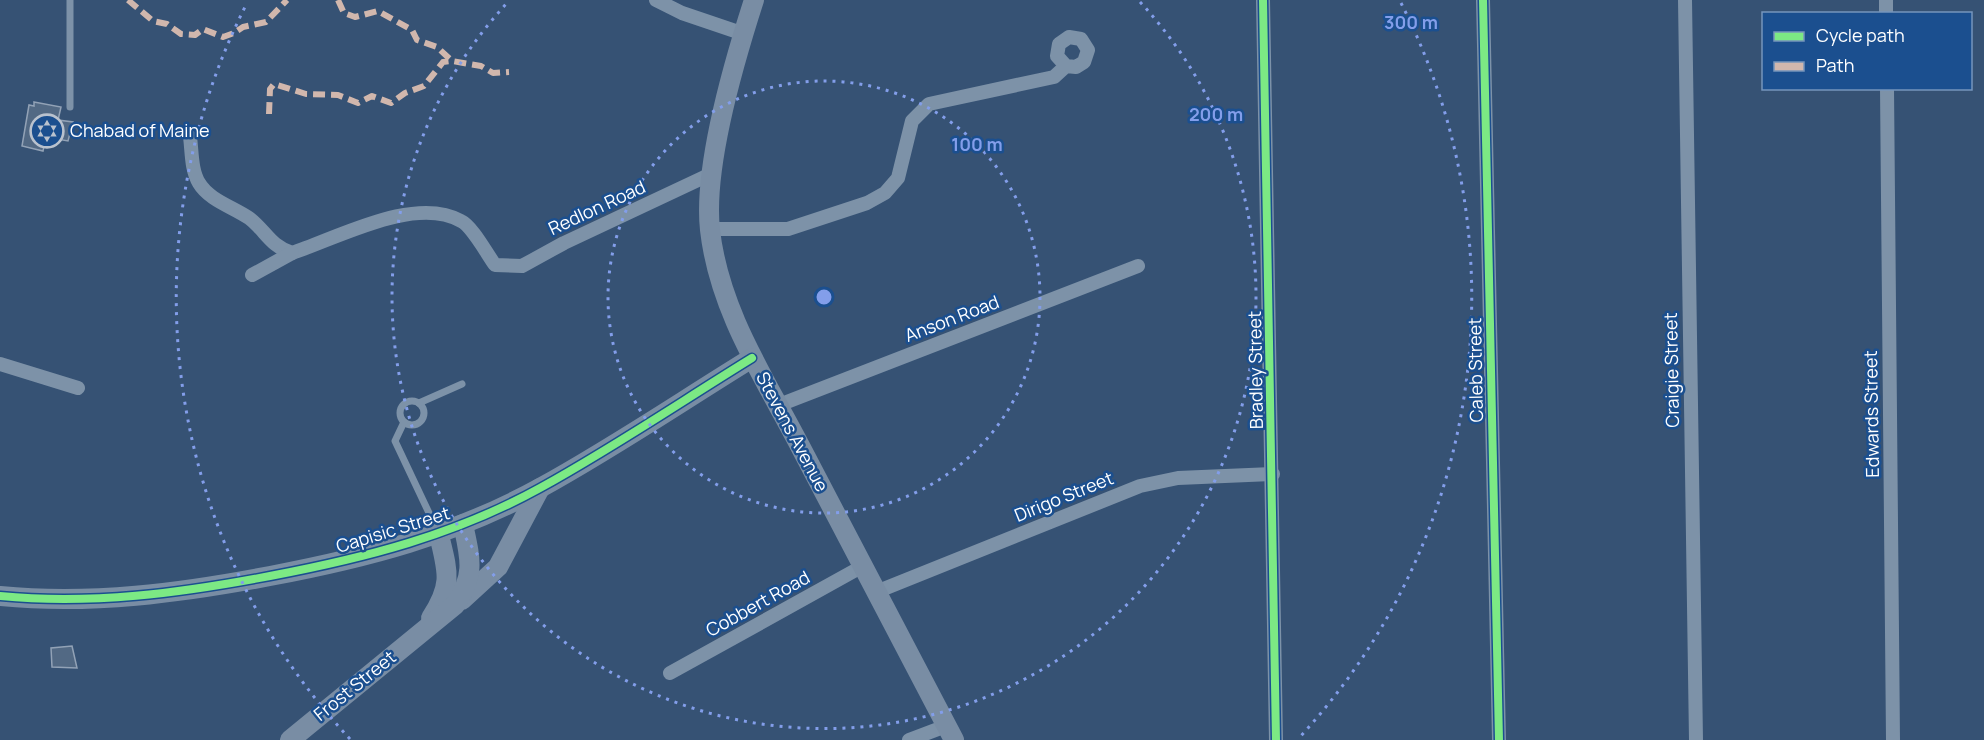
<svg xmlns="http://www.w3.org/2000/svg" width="1984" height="740" font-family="Manrope,sans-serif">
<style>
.building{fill:#526984;stroke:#92a2b6;stroke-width:1.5}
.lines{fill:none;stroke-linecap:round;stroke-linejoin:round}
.lane{stroke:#7d92a8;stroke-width:7}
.street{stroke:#7d92a8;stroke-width:14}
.secondary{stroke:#798da4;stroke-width:20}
.quiet{stroke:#d1b7ad;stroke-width:6;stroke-dasharray:12 6;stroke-linecap:butt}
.cycleway-casing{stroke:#1b4f8f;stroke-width:11}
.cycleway{stroke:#7ce984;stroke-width:8}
.ring{fill:none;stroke:#839eea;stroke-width:3;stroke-dasharray:3 6}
.labels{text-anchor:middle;stroke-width:5;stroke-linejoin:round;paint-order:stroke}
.poi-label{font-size:18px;fill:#fff;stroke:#1b4f8f;text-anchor:start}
.street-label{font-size:18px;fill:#fff;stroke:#1b4f8f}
.centre{fill:#839eea;stroke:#1b4f8f;stroke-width:3}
.ring-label{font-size:18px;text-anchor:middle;font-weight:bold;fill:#839eea;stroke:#1b4f8f;stroke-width:5;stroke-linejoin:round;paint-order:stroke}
</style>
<rect width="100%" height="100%" fill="#365274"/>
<g class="building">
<path d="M 34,102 L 61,107 L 58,120 L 73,122 L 68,141 L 46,137 L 43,151 L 22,146 L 29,105 L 34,106 Z"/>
<path d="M 72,646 L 77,668 L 52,667 L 51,648 Z"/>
</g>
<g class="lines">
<g class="lane">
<path d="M 70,107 L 70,0"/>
<circle cx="412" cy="413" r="12"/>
<path d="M 419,403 L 462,384"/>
<path d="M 404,422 L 395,441 L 438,532"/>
</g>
<g class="street">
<path d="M 656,0 L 682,13 L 744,34"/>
<path d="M 1263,0 L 1276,740"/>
<path d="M 1483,0 L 1499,740"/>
<path d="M 1685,0 L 1696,740"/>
<path d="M 1886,0 L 1886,14"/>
<path d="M 1887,88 L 1893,740"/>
<path d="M 190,137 C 192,151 191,170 199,183 C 209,200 233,207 249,218 C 266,231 270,246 292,253 C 338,238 415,195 461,221 C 472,226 487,254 495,265 L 522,266 L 564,243 L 713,173"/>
<path d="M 710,229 L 788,229 L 867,203 L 885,193 L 898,178 L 912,121 L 929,104 L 1054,77 L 1066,66 L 1076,67 L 1084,62 L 1088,50 L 1081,39 L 1069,37 L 1059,44 L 1057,56 L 1066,66"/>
<path d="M 252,275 L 292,253"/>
<path d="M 0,364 L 78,388"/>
<path d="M 779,405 L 1138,266"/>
<path d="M 876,592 L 1140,486 L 1178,478 L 1273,474"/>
<path d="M 670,673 L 863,566"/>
<path d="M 909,740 L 946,726"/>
</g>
<g class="secondary">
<path d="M 754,0 C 734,62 703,166 710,230 C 719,310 764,377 800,446 C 851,544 902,642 954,740"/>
<path d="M 0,596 C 91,605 181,593 270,576 C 365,558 455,535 540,488 C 613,448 682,401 752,358"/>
<path d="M 462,600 L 498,567 L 540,488"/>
<path d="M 431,618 C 453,585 448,572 439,535"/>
<path d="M 290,740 L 455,605 C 476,575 470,557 463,524"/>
</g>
<g class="quiet">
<path d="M 128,0 L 153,21 L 167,24 L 181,34 L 195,35 L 203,29 L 223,37 L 234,33 L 243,27 L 266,22 L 287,0"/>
<path d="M 338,0 L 344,13 L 355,17 L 378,11 L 412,30 L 417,40 L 437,47 L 452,61 L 481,66 L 493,73 L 509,72"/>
<path d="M 269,114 L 270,89 L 274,84 L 306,94 L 338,95 L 358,103 L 372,96 L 391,103 L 405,93 L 424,86 L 443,62 L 452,61"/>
</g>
<defs>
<g id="cycleway">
<path d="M 1263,0 L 1276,740"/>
<path d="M 1483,0 L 1499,740"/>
<path d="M 0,596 C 91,605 181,593 270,576 C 365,558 455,535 540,488 C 613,448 682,401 752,358"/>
</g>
</defs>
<use href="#cycleway" class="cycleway-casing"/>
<use href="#cycleway" class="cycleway"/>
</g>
<g class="ring">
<circle cx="824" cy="297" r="216"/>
<path d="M1140 2A432 432 0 1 1 508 2"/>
<path d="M350 739A648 648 0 0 1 247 3M1401 3A648 648 0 0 1 1298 739"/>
</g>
<defs>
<symbol id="synagogue-ring" viewBox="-11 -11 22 22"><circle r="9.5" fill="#1b4f8f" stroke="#b9c2ce" stroke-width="1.5"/><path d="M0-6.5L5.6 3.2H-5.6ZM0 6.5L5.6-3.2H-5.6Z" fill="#b9c2ce"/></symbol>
</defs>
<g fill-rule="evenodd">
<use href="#synagogue-ring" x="28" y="112" width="38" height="38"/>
</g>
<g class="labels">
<g class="poi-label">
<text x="70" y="137">Chabad of Maine</text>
</g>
<g class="street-label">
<text transform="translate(597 208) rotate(-25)" y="6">Redlon Road</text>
<text transform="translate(952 319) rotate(-21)" y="6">Anson Road</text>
<text transform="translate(1256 370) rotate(-91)" y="6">Bradley Street</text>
<text transform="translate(1476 370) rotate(-91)" y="6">Caleb Street</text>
<text transform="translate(1672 370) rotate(-91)" y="6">Craigie Street</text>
<text transform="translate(1872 414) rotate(-91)" y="6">Edwards Street</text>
<text transform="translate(792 432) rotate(62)" y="6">Stevens Avenue</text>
<text transform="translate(1064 497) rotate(-22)" y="6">Dirigo Street</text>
<text transform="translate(393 530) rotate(-17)" y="6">Capisic Street</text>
<text transform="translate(758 604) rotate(-29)" y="6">Cobbert Road</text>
<text transform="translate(355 686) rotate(-39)" y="6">Frost Street</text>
</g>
</g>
<circle cx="824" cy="297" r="9" class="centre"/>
<g class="ring-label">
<text x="1411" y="29">300 m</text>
<text x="1216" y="121">200 m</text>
<text x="977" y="151">100 m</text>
</g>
<rect x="1762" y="12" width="210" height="78" fill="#1b4f8f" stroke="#7695bc" stroke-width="1.5"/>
<rect x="1774" y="32" width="30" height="9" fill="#7ce984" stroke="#7695bc" stroke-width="1.5"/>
<text x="1816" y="42" font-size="18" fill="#ffffff">Cycle path</text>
<rect x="1774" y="62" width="30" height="9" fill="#d1b7ad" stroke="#7695bc" stroke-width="1.5"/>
<text x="1816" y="72" font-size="18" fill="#ffffff">Path</text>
</svg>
